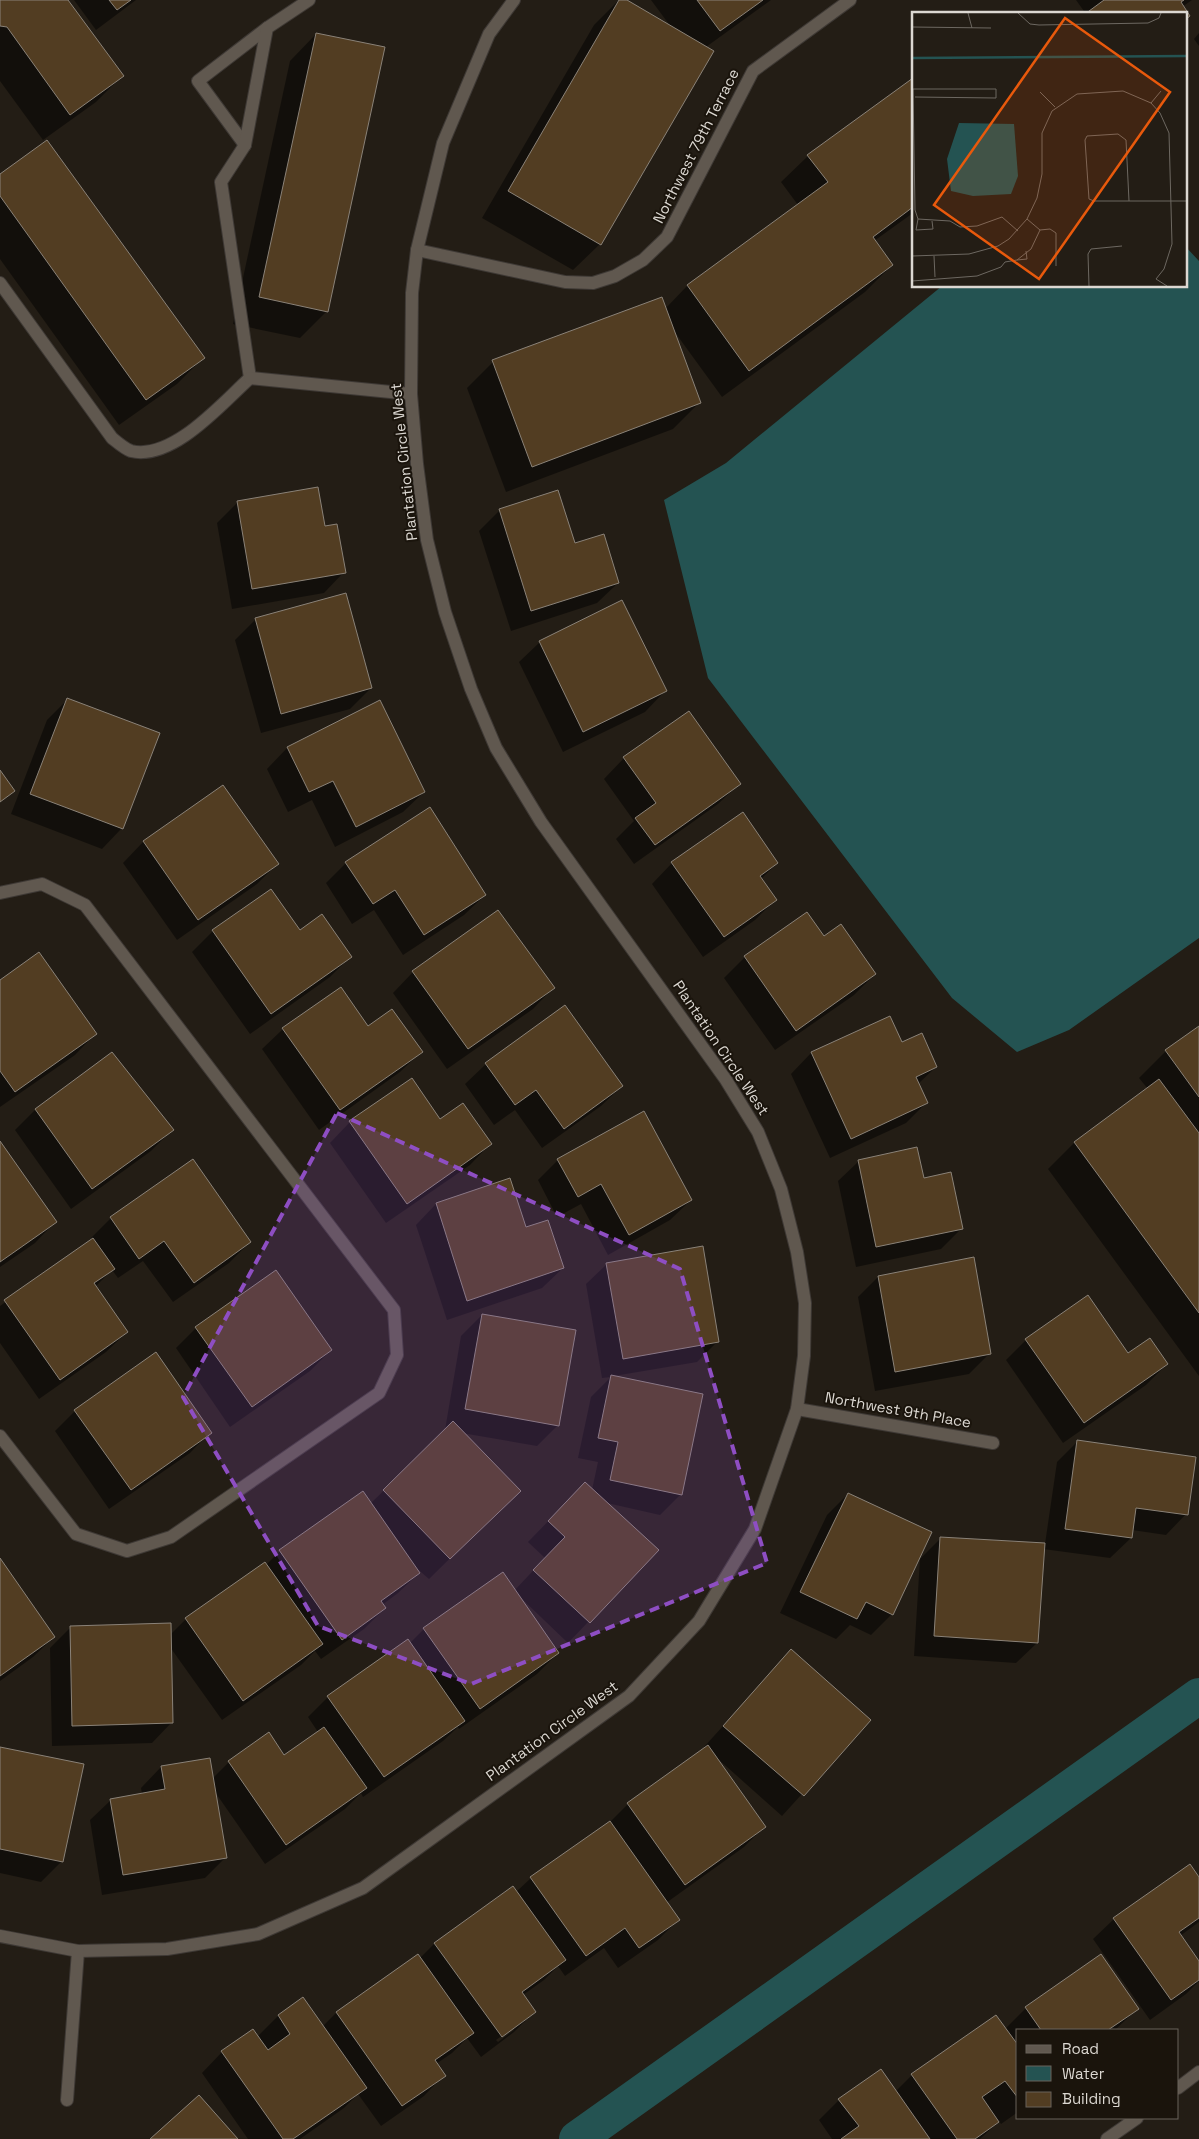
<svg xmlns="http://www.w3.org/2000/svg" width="1199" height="2139" font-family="'Space Grotesk',sans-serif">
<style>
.water{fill:#245352}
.shadow{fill:#0007;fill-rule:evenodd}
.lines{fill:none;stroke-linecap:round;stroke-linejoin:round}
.canal{stroke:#245352;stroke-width:36}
.building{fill:#523d22;stroke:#8a8278}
.lane-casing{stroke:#3e3935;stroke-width:14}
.street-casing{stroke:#3e3935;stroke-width:14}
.lane{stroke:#60584f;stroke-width:12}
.street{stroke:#60584f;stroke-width:12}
.marked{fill:#8e4ec3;fill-opacity:0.2;stroke:#8e4ec3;stroke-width:4;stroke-dasharray:10 6;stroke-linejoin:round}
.labels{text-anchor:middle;stroke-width:4;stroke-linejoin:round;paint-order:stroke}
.street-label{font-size:15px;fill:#dcd8d2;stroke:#1a140c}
.inset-river{fill:none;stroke:#245352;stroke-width:2.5}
.inset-road{fill:none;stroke:#6d6861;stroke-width:1}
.view{fill:#e8590c;fill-opacity:0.15;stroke:#e8590c;stroke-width:2.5}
.inset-edge{fill:none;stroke:#dcd8d2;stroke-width:2.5}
</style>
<rect width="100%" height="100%" fill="#231d15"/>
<path class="water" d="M 1185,246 L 1199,261 L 1199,938 L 1069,1030 L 1017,1052 L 952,998 L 708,678 L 664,500 L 726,463 L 942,286 L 1185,286 Z"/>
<g class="shadow">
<path d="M 0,0 L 67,0 L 122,76 L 96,102 L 43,140 L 0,81 Z"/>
<path d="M 74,0 L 136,0 L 96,30 Z"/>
<path d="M 619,0 L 624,0 L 671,27 L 651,0 L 771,0 L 706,47 L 600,244 L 573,270 L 482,218 L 594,25 Z"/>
<path d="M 1076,0 L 1192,0 L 1182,7 L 1189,16 L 1185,14 L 1086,14 Z"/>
<path d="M 1199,33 L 1199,46 L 1194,39 Z"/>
<path d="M 316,34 L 327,311 L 300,338 L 233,324 L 290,61 Z"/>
<path d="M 913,79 L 913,213 L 874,241 L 892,265 L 865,292 L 722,397 L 674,331 L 700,402 L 673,429 L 506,492 L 467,388 L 493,362 L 665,309 L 687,286 L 798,205 L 781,182 L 808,156 Z"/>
<path d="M 0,176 L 203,358 L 177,384 L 119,425 L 0,259 Z"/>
<path d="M 238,502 L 324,527 L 344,572 L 324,593 L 232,609 L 217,523 Z"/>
<path d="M 500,510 L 574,544 L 618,583 L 597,603 L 511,631 L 479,531 Z"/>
<path d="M 256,619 L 371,688 L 350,709 L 261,733 L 235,640 Z"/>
<path d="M 540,642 L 665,691 L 645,712 L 563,752 L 519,662 Z"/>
<path d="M 68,699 L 122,828 L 102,849 L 11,814 L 47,720 Z"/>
<path d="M 379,702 L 424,792 L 403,812 L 335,847 L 312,800 L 288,812 L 267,769 L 287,748 Z"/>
<path d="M 624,758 L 739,784 L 718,804 L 634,864 L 616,839 L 634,821 L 604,779 Z"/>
<path d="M 223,787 L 277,864 L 257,884 L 177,940 L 123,863 L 143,842 Z"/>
<path d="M 346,863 L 485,895 L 464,915 L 403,955 L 374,910 L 352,924 L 326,883 Z"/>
<path d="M 672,863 L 777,863 L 761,879 L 775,900 L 755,920 L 703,957 L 652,884 Z"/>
<path d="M 271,891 L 299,931 L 350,957 L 330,977 L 250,1034 L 192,952 L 213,931 Z"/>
<path d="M 807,914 L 824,937 L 875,974 L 854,995 L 775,1050 L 724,978 L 745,957 Z"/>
<path d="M 413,972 L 553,988 L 533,1009 L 447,1069 L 393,993 Z"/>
<path d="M 0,981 L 95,1034 L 75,1055 L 0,1107 Z"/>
<path d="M 889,1018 L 901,1043 L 936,1067 L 918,1084 L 926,1103 L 906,1123 L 830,1158 L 791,1074 L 811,1053 Z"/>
<path d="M 1199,1027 L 1199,1376 L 1048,1169 L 1074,1143 L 1148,1089 L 1139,1078 L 1166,1051 Z"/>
<path d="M 368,1028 L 421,1052 L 400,1072 L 319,1130 L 262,1049 L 283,1029 Z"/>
<path d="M 112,1053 L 172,1130 L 151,1151 L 71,1209 L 15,1130 L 35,1110 Z"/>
<path d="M 486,1064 L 622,1086 L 601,1106 L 542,1148 L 515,1110 L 494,1125 L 465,1084 Z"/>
<path d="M 440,1120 L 490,1144 L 470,1165 L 386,1223 L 330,1143 L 350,1122 Z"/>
<path d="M 0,1144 L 55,1222 L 35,1243 L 0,1267 Z"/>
<path d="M 558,1160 L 691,1200 L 670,1220 L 608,1255 L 581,1204 L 557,1217 L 538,1180 Z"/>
<path d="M 859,1161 L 923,1179 L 961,1229 L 941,1249 L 856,1267 L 838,1181 Z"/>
<path d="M 436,1204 L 525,1229 L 563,1268 L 542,1288 L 447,1320 L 416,1225 Z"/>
<path d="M 111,1218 L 250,1242 L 229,1263 L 173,1302 L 143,1261 L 118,1278 L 112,1270 L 95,1287 L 127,1332 L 106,1352 L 39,1399 L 0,1343 L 0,1306 L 92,1240 L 91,1238 Z"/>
<path d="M 607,1264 L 717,1342 L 697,1362 L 614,1376 L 681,1494 L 660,1515 L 607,1503 L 657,1550 L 568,1643 L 520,1597 L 558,1653 L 537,1674 L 459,1729 L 458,1727 L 443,1741 L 363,1797 L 361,1793 L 345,1809 L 265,1864 L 215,1792 L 226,1857 L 205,1878 L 102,1895 L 90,1820 L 111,1800 L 142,1794 L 141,1788 L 161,1767 L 213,1778 L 229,1762 L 284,1757 L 318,1732 L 308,1717 L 328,1697 L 409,1644 L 424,1629 L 514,1591 L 545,1558 L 528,1542 L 565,1504 L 592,1490 L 598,1462 L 578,1458 L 591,1397 L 611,1377 L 602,1378 L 586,1284 Z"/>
<path d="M 878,1277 L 990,1353 L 969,1374 L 875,1391 L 858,1297 Z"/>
<path d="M 482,1315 L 558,1425 L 537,1446 L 462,1433 L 498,1511 L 429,1579 L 414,1566 L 419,1573 L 398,1593 L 382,1605 L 385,1608 L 364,1629 L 321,1659 L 315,1651 L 301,1665 L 222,1720 L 170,1647 L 172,1722 L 152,1743 L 52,1746 L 50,1648 L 70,1628 L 170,1635 L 186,1619 L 266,1565 L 280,1551 L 370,1504 L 446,1430 L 445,1430 L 461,1336 Z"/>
<path d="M 196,1328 L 331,1350 L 310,1371 L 230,1427 L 176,1348 Z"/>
<path d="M 1026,1340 L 1128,1355 L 1167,1364 L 1146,1385 L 1063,1443 L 1006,1360 Z"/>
<path d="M 75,1411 L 210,1432 L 190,1453 L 109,1509 L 55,1431 Z"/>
<path d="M 1078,1441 L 1186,1514 L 1166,1535 L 1132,1530 L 1131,1538 L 1110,1558 L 1043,1549 L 1037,1643 L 1016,1663 L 914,1656 L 920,1559 L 941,1538 L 1045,1544 L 1057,1462 Z"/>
<path d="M 848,1494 L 892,1614 L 871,1635 L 850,1625 L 836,1639 L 780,1613 L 827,1515 Z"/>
<path d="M 0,1560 L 54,1637 L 33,1657 L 0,1681 Z"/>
<path d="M 791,1651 L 869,1720 L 782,1816 L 718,1759 L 765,1826 L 744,1847 L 666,1903 L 678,1920 L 658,1940 L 618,1968 L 604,1948 L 565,1976 L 558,1966 L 544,1980 L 523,1995 L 535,2011 L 514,2032 L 481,2057 L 467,2038 L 452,2053 L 436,2064 L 444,2075 L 424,2096 L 381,2126 L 358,2094 L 344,2108 L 300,2139 L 248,2139 L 202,2073 L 222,2052 L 257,2037 L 278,2016 L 303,1999 L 322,2027 L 336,2013 L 418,1956 L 420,1958 L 434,1944 L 513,1888 L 516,1892 L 531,1878 L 609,1823 L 628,1804 L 706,1749 L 704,1747 ZM 514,2027 L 514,2030 L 498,2042 L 496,2040 Z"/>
<path d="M 0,1748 L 62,1861 L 41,1882 L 0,1873 Z"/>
<path d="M 1199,1876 L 1199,1922 L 1180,1936 L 1199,1964 L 1199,1981 L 1186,1994 L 1150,2020 L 1093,1939 L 1114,1919 Z"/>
<path d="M 1026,2008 L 1138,2008 L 1115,2030 L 1018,2030 L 1018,2112 L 1001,2124 L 999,2121 L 980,2139 L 832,2139 L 819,2120 L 839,2100 L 895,2092 L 912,2075 L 1005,2029 Z"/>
</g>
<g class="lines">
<path class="canal" d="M 577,2139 L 1199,1696"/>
</g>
<g class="building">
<path d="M 0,0 L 68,0 L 124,76 L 70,115 L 7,27 L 0,26 Z"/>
<path d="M 109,0 L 131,0 L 117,10 Z"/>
<path d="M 619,0 L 627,0 L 714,51 L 601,245 L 508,191 Z"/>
<path d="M 697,0 L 763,0 L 720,31 Z"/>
<path d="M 1104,0 L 1184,0 L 1181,2 L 1190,16 L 1185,20 L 1185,14 L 1085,14 Z"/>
<path d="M 316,33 L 385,47 L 328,312 L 259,297 Z"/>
<path d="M 913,78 L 913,207 L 873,237 L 893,265 L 749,371 L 687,285 L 828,182 L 807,155 Z"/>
<path d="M 47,140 L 205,358 L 146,400 L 0,196 L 0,174 Z"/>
<path d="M 662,297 L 701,403 L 532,467 L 492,360 Z"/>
<path d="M 318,487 L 325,526 L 337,524 L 346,573 L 252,589 L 237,501 Z"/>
<path d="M 558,490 L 575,543 L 604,534 L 619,583 L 531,611 L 499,509 Z"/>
<path d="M 346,593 L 372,688 L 281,714 L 255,618 Z"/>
<path d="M 622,600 L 667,691 L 583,732 L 539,641 Z"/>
<path d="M 67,698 L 160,733 L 123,829 L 30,794 Z"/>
<path d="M 380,700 L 425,792 L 356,827 L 333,781 L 309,792 L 287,747 Z"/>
<path d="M 689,711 L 741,784 L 655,845 L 635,818 L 656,803 L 623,757 Z"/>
<path d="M 0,770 L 15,791 L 0,802 Z"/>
<path d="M 223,785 L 279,864 L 198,920 L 143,841 Z"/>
<path d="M 430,807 L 486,895 L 424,935 L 395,890 L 373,904 L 345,862 Z"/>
<path d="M 743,812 L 778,863 L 760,876 L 777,900 L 724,937 L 671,862 Z"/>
<path d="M 271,889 L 300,930 L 322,914 L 352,957 L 271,1014 L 212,930 Z"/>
<path d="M 498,910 L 555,988 L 468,1049 L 412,971 Z"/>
<path d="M 807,912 L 824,936 L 841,924 L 876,974 L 796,1031 L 744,956 Z"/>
<path d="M 39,952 L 97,1034 L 15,1092 L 0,1071 L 0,980 Z"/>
<path d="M 341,987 L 368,1026 L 392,1009 L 423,1052 L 340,1110 L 282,1028 Z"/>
<path d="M 565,1005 L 623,1086 L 564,1129 L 536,1090 L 515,1105 L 485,1063 Z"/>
<path d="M 890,1016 L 902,1042 L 922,1033 L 937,1067 L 916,1077 L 928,1103 L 851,1139 L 811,1052 Z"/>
<path d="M 1199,1026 L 1199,1097 L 1165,1050 Z"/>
<path d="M 112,1052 L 174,1130 L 92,1189 L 35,1109 Z"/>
<path d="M 412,1078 L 440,1119 L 463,1103 L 492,1144 L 407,1204 L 349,1121 Z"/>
<path d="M 1159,1079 L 1199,1133 L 1199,1313 L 1074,1142 Z"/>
<path d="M 644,1111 L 692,1200 L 629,1235 L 601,1184 L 578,1197 L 557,1159 Z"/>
<path d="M 0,1141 L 57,1222 L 0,1262 Z"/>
<path d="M 917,1147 L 924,1178 L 951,1172 L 963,1229 L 876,1247 L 858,1160 Z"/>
<path d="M 193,1159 L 251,1242 L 194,1283 L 164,1241 L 139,1259 L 110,1217 Z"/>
<path d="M 510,1178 L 526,1227 L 548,1220 L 564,1268 L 467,1301 L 436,1203 Z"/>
<path d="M 93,1238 L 115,1269 L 94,1283 L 128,1332 L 60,1380 L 4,1300 Z"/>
<path d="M 703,1246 L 719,1342 L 623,1359 L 606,1263 Z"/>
<path d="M 974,1257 L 991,1354 L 895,1372 L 878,1276 Z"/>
<path d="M 276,1270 L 332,1350 L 252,1407 L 195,1327 Z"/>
<path d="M 1088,1295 L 1128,1353 L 1150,1338 L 1168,1364 L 1084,1423 L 1025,1339 Z"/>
<path d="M 482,1314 L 576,1330 L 559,1426 L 465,1409 Z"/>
<path d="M 156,1352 L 212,1433 L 131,1490 L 74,1410 Z"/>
<path d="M 611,1375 L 703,1394 L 682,1495 L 610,1480 L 618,1442 L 598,1438 Z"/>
<path d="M 453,1421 L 521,1491 L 450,1559 L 383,1490 Z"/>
<path d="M 1077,1440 L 1196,1457 L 1188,1515 L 1136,1508 L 1132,1538 L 1065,1529 Z"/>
<path d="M 585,1482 L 659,1550 L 590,1623 L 533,1570 L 565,1537 L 548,1521 Z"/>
<path d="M 363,1491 L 420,1573 L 381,1601 L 386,1608 L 342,1640 L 279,1550 Z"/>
<path d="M 848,1493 L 932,1532 L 893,1615 L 866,1602 L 857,1619 L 800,1592 Z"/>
<path d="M 940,1537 L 1045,1543 L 1038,1643 L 934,1636 Z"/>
<path d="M 0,1558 L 55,1637 L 0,1676 Z"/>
<path d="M 265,1562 L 323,1644 L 243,1701 L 185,1618 Z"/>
<path d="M 503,1572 L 559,1653 L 480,1709 L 423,1628 Z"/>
<path d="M 171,1623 L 173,1723 L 72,1726 L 70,1626 Z"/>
<path d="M 408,1639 L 465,1721 L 384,1777 L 327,1696 Z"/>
<path d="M 791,1649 L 871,1720 L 804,1796 L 723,1726 Z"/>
<path d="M 324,1727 L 367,1788 L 286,1845 L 228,1761 L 269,1732 L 284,1755 Z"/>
<path d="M 708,1745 L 766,1827 L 685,1885 L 627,1803 Z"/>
<path d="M 0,1747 L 84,1764 L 63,1862 L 0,1849 Z"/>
<path d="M 210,1758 L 227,1858 L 123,1875 L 110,1799 L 165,1789 L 161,1766 Z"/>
<path d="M 610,1821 L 680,1920 L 639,1948 L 625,1928 L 586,1956 L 530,1877 Z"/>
<path d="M 1190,1864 L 1199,1877 L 1199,1918 L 1179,1932 L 1199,1961 L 1199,1980 L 1171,2000 L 1113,1918 Z"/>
<path d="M 513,1886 L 566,1960 L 522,1992 L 536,2012 L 502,2037 L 434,1943 Z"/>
<path d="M 418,1954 L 474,2033 L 435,2060 L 446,2076 L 402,2106 L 336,2012 Z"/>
<path d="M 1101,1954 L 1139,2009 L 1108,2030 L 1041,2030 L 1025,2007 Z"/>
<path d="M 303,1997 L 367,2088 L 293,2139 L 283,2139 L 221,2051 L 253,2029 L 268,2050 L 290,2034 L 278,2015 Z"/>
<path d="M 996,2015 L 1018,2045 L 1018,2098 L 1005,2081 L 982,2097 L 999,2122 L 975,2139 L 957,2139 L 911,2074 Z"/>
<path d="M 881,2069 L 930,2139 L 841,2139 L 859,2126 L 838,2099 Z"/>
<path d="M 199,2095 L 238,2139 L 150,2139 Z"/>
</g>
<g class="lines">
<defs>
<g id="lane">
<path d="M 245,145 L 198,81 L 267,28"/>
<path d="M 0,283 L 112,438 C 117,442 125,449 131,451 C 173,461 222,403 250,378 L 221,182 L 245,145 L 267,28 L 309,0"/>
</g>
<g id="street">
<path d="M 417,250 L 565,282 L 593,283 L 615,276 L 643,260 L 667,237 L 753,71 L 850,0"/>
<path d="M 250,378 L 411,394"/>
<path d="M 0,893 L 42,884 L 85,905 L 394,1310 L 397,1355 L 379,1393 L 171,1537 L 127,1551 L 76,1534 L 0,1436"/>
<path d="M 797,1409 L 993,1443"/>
<path d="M 0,1936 L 78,1951 L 167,1949 L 258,1934 L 363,1888 L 629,1696 L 699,1621 L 755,1529 L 797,1409 L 804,1356 L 805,1303 L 797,1252 L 781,1189 L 758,1132 L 726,1080 L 541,822 L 496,748 L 471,689 L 445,612 L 427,540 L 417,464 L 411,394 L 412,293 L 417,250 L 443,143 L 489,34 L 514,0"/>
<path d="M 1178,2088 L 1199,2072"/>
<path d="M 67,2100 L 78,1951"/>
<path d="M 1107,2139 L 1137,2118"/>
</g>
</defs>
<use href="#lane" class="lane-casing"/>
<use href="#street" class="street-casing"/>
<use href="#lane" class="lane"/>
<use href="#street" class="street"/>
</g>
<path class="marked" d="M 337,1113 L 680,1269 L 767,1563 L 471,1684 L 318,1626 L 183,1397 Z"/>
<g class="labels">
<g class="street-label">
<text transform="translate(696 146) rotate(-63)" y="5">Northwest 79th Terrace</text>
<text transform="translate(404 462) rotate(-96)" y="5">Plantation Circle West</text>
<text transform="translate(721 1048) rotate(56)" y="5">Plantation Circle West</text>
<text transform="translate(898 1410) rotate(10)" y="5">Northwest 9th Place</text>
<text transform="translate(552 1731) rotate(-36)" y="5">Plantation Circle West</text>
</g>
</g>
<g transform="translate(912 12)">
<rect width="275" height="275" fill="#231d15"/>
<path d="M 47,111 L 102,112 L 106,164 L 99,182 L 61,184 L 39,179 L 35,147 Z" fill="#245352"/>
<path class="inset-river" d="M 0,46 L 275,44"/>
<path class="inset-road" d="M 56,1 L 60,16M 106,1 L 118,12 L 127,13 L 236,11 L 247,6 L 249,1M 0,15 L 79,16M 128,80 L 143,95M 3,85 L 84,86 L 84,77 L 1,77 L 3,198 L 6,207 L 38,209 L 48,215 L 65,214 L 90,205 L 106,219M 239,91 L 249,79M 217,189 L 214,128 L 206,122 L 175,124 L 173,128 L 177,187 L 182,189 L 275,189M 6,207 L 4,218 L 21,217 L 20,209M 115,207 L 128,218M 0,244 L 57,242 L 86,234 L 97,227 L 115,207 L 125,186 L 130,162 L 130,121 L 140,99 L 165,82 L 211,79 L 239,91 L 248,101 L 257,121 L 260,232 L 252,257 L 244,267 L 255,274M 22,244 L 23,265M 105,248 L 115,247 L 114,239M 0,269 L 65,264 L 89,255 L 93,250 L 105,248 L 119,237 L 128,218 L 138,217 L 144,221 L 144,254M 177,274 L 176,242 L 179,237 L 210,234"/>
<path class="view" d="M 153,6 L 258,80 L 127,267 L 22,193 Z"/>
<rect width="275" height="275" class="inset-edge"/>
</g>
<rect x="1016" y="2029" width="162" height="90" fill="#1a140c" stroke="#68625b"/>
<rect x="1026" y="2045" width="25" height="8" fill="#60584f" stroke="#68625b"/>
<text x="1062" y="2054" font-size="15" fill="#dcd8d2">Road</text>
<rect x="1026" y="2066" width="25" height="15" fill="#245352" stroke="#68625b"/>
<text x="1062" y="2079" font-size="15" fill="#dcd8d2">Water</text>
<rect x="1026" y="2092" width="25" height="15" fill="#523d22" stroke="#68625b"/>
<text x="1062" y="2104" font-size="15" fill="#dcd8d2">Building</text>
</svg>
